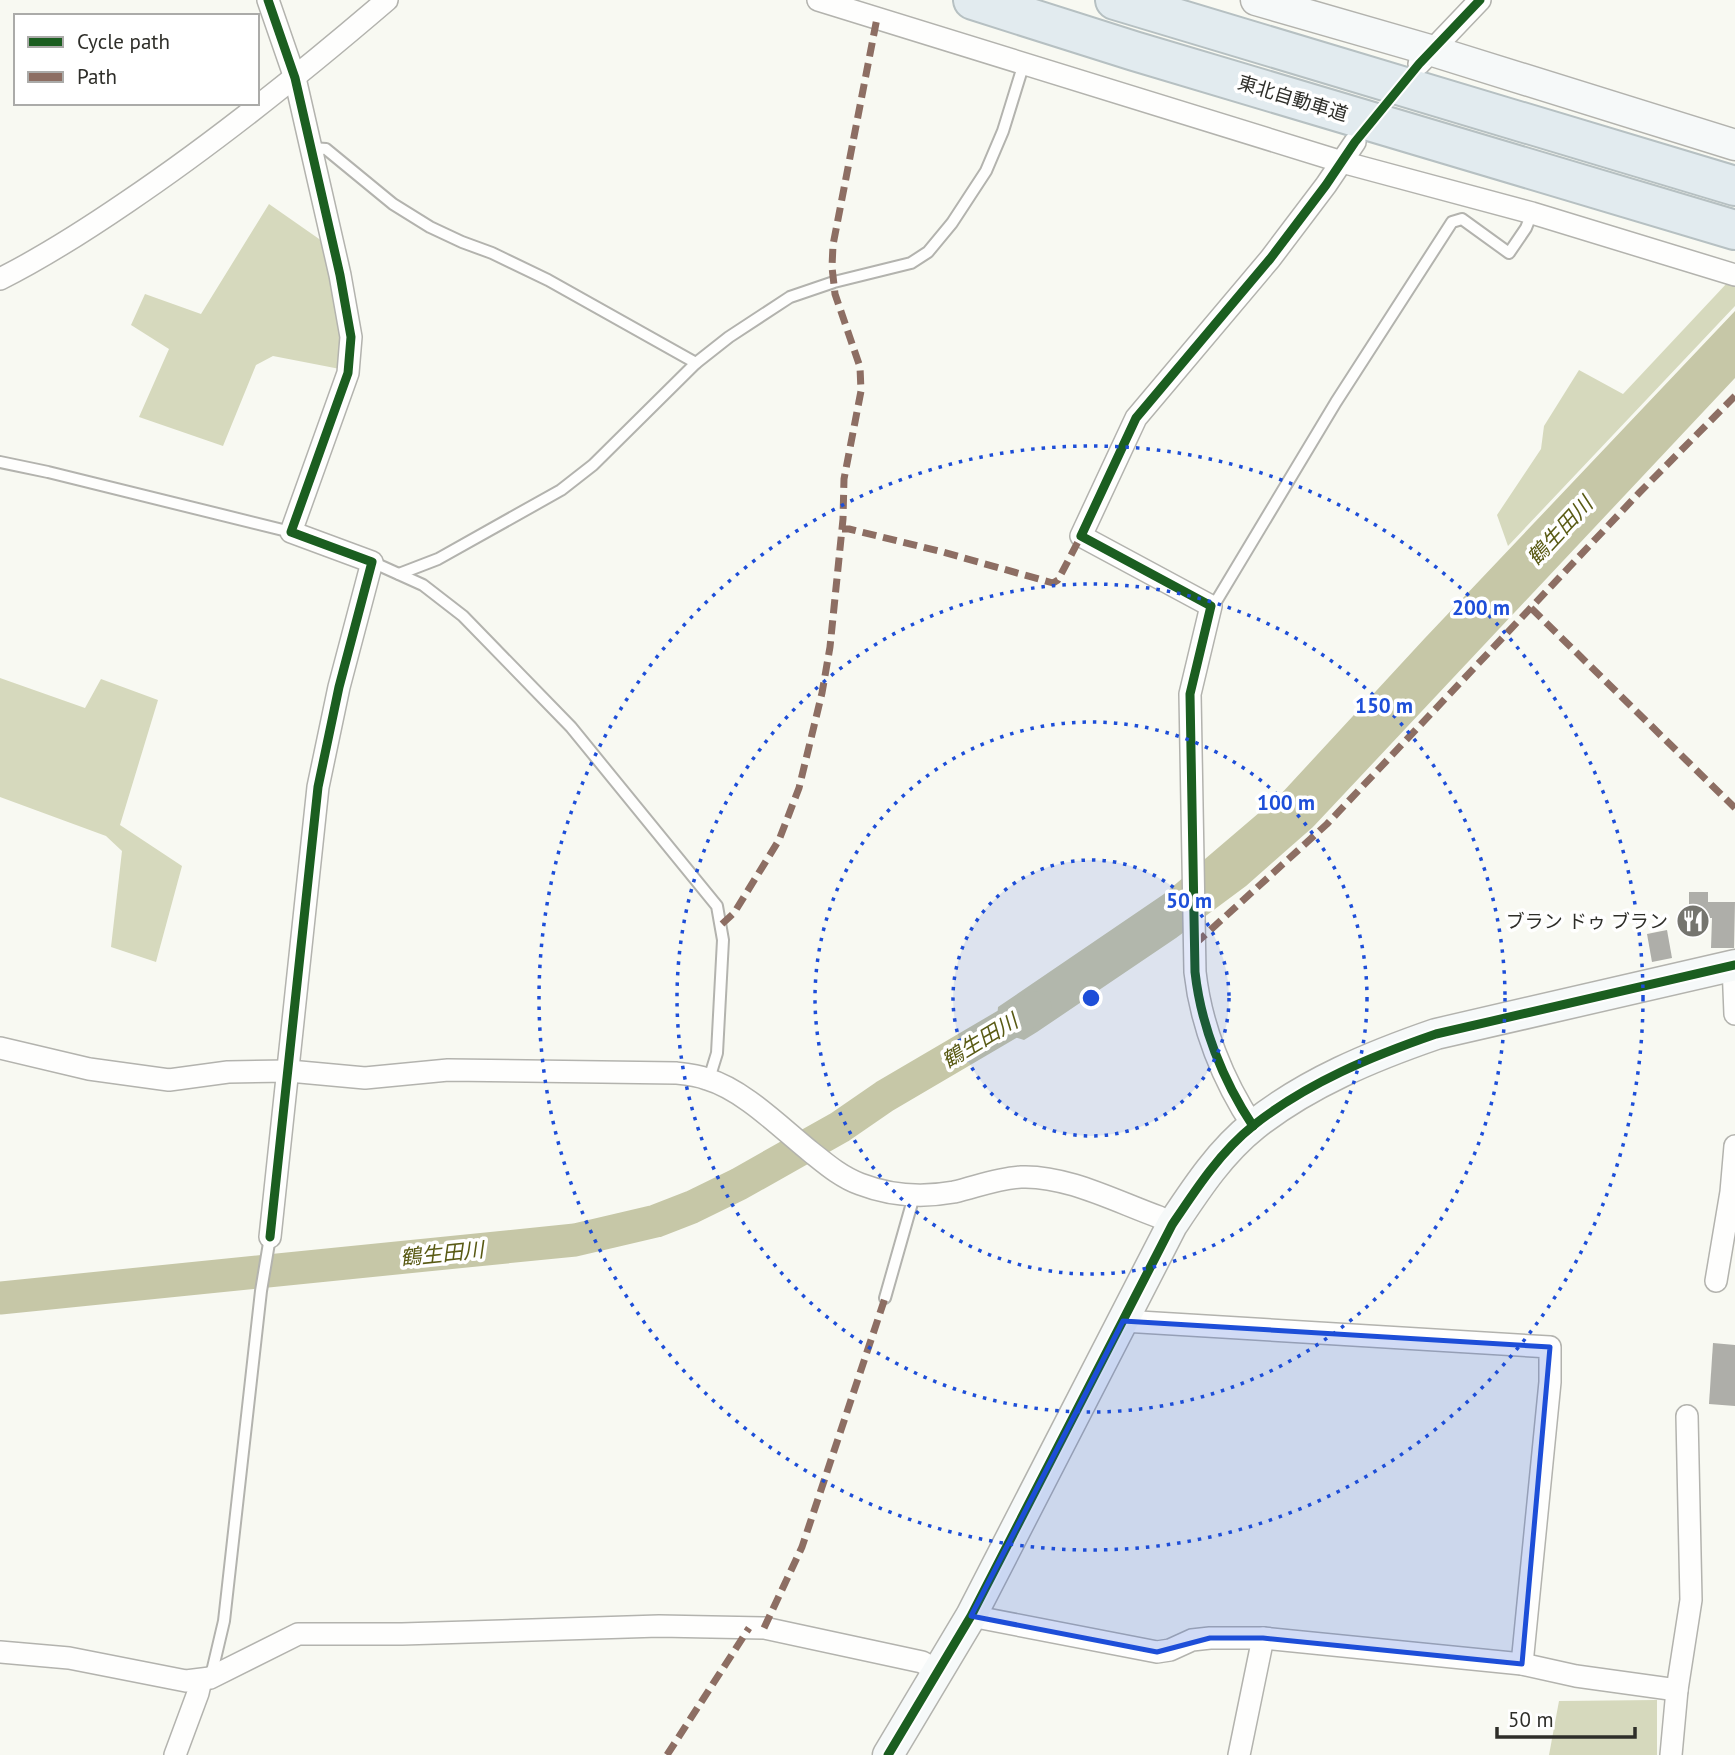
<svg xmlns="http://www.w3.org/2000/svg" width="1735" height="1755" font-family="'PT Sans','Noto Sans JP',sans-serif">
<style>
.forest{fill:#d6d9bd}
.water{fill:#c6c7a7}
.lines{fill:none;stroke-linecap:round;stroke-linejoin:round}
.river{stroke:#c6c7a7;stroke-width:33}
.building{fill:#aeaea9}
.lane-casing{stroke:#b3b3ae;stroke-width:14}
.street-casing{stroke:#b3b3ae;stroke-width:24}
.secondary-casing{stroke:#b3b3ae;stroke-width:33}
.highway-casing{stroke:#b6c0c2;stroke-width:42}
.lane{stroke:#fefefd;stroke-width:10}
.street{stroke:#fefefd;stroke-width:21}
.secondary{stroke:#f6f9f9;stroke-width:30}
.highway{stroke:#e2ebef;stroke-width:38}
.quiet{stroke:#8d6e63;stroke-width:7;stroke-dasharray:14 7;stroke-linecap:butt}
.cycleway-casing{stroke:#fff;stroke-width:13}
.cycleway{stroke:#1b5e20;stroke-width:9}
.marked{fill:#1d4ed8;fill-opacity:0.2;stroke:#1d4ed8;stroke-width:5;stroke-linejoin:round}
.ring{fill:none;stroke:#1d4ed8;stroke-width:3.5;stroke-dasharray:3.5 7}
.labels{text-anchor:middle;stroke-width:7;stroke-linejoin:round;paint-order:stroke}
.street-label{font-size:19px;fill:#2e2e29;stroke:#fff}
.poi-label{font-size:19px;fill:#2e2e29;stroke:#fff;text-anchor:end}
.water-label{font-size:21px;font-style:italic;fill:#595a14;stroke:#fff}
.centre{fill:#1d4ed8;stroke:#fff;stroke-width:3.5}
.ring-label{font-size:21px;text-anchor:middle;font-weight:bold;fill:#1d4ed8;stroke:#fff;stroke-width:7;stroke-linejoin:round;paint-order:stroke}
</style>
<rect width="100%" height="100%" fill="#f8f9f2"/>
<g class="forest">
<path d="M 269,204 L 322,241 L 343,338 L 340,369 L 273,356 L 256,365 L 223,446 L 139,417 L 169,349 L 131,325 L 145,294 L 201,314 Z"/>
<path d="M 1728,282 L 1735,284 L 1735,306 L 1508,546 L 1497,515 L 1541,449 L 1544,426 L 1579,370 L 1623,394 Z"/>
<path d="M 0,678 L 85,708 L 101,679 L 158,700 L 120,825 L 182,866 L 156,962 L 111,947 L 122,851 L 106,836 L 0,797 Z"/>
<path d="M 1657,1700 L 1657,1755 L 1549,1755 L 1559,1701 Z"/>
</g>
<path class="water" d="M 1735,311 L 1735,378 L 1313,827 L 1246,886 L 1176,938 L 1037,1032 L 1024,1040 L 996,1031 L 998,1007 L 1164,894 L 1280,795 L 1425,638 Z"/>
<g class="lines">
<path class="river" d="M 0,1298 L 575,1240 L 656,1221 L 692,1207 L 739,1184 L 840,1127 L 885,1096 L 1035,1008"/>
</g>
<g class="building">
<path d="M 1689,892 L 1708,892 L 1708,902 L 1735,902 L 1734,948 L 1711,948 L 1712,918 L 1689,918 Z"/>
<path d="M 1667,930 L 1672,958 L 1652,962 L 1647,934 Z"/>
<path d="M 1713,1343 L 1735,1345 L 1735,1406 L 1709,1404 Z"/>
</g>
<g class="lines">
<defs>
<g id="lane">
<path d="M 312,148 L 326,149 L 393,204 L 430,227 L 462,242 L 492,253 L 548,280 L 696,363"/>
<path d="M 0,462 L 48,472 L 291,532"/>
<path d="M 372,562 L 423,585 L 463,616 L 571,727 L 717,906 L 723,940 L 717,1053 L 709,1079"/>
<path d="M 399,574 L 438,559 L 561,490 L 593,465 L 696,363 L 729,337 L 790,297 L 834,282 L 911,263 L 928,252 L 952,223 L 986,171 L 1003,131 L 1024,63"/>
<path d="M 1211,606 L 1217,600 L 1336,402 L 1452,222 L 1462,219 L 1509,253 L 1526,228 L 1532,213"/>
<path d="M 885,1298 L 914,1196"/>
<path d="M 211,1676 L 224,1621 L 261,1291 L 270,1237"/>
</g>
<g id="street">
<path d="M 268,0 L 295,78 L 340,275 L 351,337 L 348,373 L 291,532 L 372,562 L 339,687 L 318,787 L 270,1237"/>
<path d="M 818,0 L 1342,162 L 1532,213 L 1735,275"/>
<path d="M 1419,64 L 1480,0"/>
<path d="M 0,279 C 44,257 86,230 127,202 C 219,140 303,72 387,0"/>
<path d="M 1733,965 L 1735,1014"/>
<path d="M 0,1048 L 89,1069 L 169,1080 L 228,1072 L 289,1071 L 365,1078 L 448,1070 L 676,1073 C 686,1074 697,1075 707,1079 C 744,1090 781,1128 811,1152 C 826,1164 841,1177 860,1184 C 891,1196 921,1198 954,1192 C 976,1187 998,1178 1021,1177 C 1066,1175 1117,1202 1159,1217 L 1172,1225"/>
<path d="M 1253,1126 C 1223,1081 1201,1026 1195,972 L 1190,694 L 1211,606 L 1081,536 L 1136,418 L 1270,259 L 1326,185 L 1355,142"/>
<path d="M 1716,1281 L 1731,1192 L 1735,1146"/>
<path d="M 1123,1321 L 1550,1347 L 1550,1382 L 1522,1664"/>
<path d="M 971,1616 L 1157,1652 L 1170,1650 L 1192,1640 L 1210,1638 L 1263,1638 L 1522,1664 L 1576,1676 L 1677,1690"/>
<path d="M 0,1652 L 69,1658 L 186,1681 L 210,1678 L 298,1634 L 402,1634 L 659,1626 L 764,1628 L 922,1662 L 938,1671"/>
<path d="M 175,1755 L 198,1693 L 201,1680"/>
<path d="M 1239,1755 L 1263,1638"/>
<path d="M 1671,1755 L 1677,1690 L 1691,1600 L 1687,1416"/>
</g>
<g id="secondary">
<path d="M 1256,0 L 1433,51 L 1735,145"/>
<path d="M 888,1755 L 971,1616 L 1172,1225 C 1196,1189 1220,1152 1254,1125 C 1307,1083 1372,1056 1436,1034 L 1735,965"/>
</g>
<g id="highway">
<path d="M 973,0 L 1134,51 L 1735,230"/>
<path d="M 1115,0 L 1735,186"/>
</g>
</defs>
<use href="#lane" class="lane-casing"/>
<use href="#street" class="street-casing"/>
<use href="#secondary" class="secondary-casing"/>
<use href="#highway" class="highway-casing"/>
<use href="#lane" class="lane"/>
<use href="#street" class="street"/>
<use href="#secondary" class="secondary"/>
<use href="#highway" class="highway"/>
<g class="quiet">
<path d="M 842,529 L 849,529 L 939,551 L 1053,583 L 1058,580 L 1081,536"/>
<path d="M 1531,608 L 1735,808"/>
<path d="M 722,924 L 734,913 L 779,840 L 799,788 L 822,693 L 830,647 L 843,519 L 844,479 L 861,391 L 860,367 L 835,294 L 832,267 L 833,245 L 877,18"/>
<path d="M 1195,944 L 1327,824 L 1639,493 L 1735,396"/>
<path d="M 764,1628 L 802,1547 L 885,1298"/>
<path d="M 667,1755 L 749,1628"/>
</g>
<defs>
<g id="cycleway">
<path d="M 268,0 L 295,78 L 340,275 L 351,337 L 348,373 L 291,532 L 372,562 L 339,687 L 318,787 L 270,1237"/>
<path d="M 1253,1126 C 1223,1081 1201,1026 1195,972 L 1190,694 L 1211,606 L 1081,536 L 1136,418 L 1270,259 L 1326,185 L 1355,142 L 1419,64 L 1480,0"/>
<path d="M 888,1755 L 971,1616 L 1172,1225 C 1196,1189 1220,1152 1254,1125 C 1307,1083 1372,1056 1436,1034 L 1735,965"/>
</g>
</defs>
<use href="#cycleway" class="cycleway-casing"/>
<use href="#cycleway" class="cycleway"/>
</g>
<path class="marked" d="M 1123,1321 L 1550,1347 L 1522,1664 L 1263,1638 L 1210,1638 L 1157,1652 L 971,1616 Z"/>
<circle cx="1091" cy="998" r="138" fill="#1d4ed8" fill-opacity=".12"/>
<g class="ring">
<circle cx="1091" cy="998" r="138"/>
<circle cx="1091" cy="998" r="276"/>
<circle cx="1091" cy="998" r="414"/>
<circle cx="1091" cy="998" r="552"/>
</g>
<defs>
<symbol id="restaurant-disc" viewBox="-11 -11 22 22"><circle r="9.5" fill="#75756f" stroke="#fff"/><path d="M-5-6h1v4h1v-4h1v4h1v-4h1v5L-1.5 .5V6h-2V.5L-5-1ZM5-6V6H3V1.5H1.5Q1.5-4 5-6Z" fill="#fff"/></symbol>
</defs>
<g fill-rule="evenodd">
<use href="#restaurant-disc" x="1674" y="902" width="38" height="38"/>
</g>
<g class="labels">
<g class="street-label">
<text transform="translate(1293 98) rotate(17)" y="7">東北自動車道</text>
</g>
<g class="poi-label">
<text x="1668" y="928">ブラン ドゥ ブラン</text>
</g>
<g class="water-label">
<text transform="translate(1560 531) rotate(-47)" y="7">鶴生田川</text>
<text transform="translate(980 1041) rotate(-31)" y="7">鶴生田川</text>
<text transform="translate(442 1254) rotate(-6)" y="7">鶴生田川</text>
</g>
</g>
<circle cx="1091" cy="998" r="10" class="centre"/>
<g class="ring-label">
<text x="1481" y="615">200 m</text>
<text x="1384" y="713">150 m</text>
<text x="1286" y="810">100 m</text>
<text x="1189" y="908">50 m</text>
</g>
<rect x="14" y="14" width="245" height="91" fill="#ffffff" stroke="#ababa9" stroke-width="2"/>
<rect x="28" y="37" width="35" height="10" fill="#1b5e20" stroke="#ababa9" stroke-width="2"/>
<text x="77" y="49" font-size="21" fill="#2e2e29">Cycle path</text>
<rect x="28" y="72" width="35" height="10" fill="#8d6e63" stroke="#ababa9" stroke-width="2"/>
<text x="77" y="84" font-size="21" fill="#2e2e29">Path</text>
<path d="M1497 1727v10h138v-10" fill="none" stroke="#2e2e29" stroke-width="3.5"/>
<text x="1508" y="1727" font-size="21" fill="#2e2e29" stroke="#ffffff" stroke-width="5" paint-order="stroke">50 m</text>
</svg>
